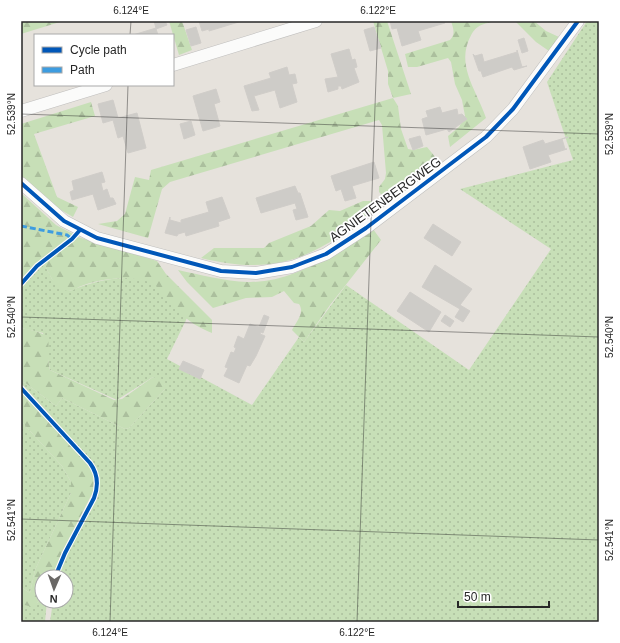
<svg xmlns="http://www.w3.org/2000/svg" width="620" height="643" font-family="Helvetica,sans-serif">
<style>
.grass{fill:url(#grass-dots)}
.forest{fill:url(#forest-firs)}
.building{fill:#ceccc8;stroke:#d0cdc9}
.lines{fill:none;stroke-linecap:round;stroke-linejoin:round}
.minor-casing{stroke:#bfbebd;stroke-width:13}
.minor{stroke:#fbfbfa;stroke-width:12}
.quiet{stroke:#3d9ce0;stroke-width:3;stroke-dasharray:6 3;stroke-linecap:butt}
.cycleway-casing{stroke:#fff;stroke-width:6}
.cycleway{stroke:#0057b8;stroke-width:4}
.ticks{fill:none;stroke:#272727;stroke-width:1;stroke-opacity:0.45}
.labels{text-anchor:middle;stroke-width:3.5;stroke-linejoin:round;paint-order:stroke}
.street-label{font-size:13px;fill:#272727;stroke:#fff}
.neatline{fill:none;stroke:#272727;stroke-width:1.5}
.ticks-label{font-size:10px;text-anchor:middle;fill:#272727}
</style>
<defs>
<pattern id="grass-dots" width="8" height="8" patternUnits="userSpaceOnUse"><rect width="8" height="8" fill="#c7dfb7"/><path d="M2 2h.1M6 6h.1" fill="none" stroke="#abbf9d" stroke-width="1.8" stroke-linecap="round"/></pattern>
<pattern id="forest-firs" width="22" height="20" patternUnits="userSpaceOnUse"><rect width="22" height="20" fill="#c7dfb7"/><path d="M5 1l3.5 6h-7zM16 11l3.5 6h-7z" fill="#abbf9d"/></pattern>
</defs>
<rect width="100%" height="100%" fill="#e6e2dc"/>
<g class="grass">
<path d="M 587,21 L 599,21 L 599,622 L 50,622 L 53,601 L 66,601 L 66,577 L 58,577 L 67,554 L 97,499 C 102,485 101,473 92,461 L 21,383 L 24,382 L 56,406 L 62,398 L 125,429 L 129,428 L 165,389 L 165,385 L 153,377 L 117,400 L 50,370 L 43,333 L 21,328 L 21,288 L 44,264 L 52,279 L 70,291 C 91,281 132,272 153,283 C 167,291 175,308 187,318 L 167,359 L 252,405 L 299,337 L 304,342 L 346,285 L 469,370 L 551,249 L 460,189 L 573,160 L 547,82 Z"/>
<path d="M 21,421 L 62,466 L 71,482 L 71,493 L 35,570 L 30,593 L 21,587 Z"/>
<path d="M 42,599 L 42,601 L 47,601 L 45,622 L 21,622 L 21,604 L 37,603 Z"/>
</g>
<g class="forest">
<path d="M 21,21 L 63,21 L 21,34 Z"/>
<path d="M 169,21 L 182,21 L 192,50 L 179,55 Z"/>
<path d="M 373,21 L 387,21 L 411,94 L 393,98 L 398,106 L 401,129 L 408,149 L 413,150 L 427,147 L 436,158 L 386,199 L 379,192 L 379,187 L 385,179 L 386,173 L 382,125 L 379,120 L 170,182 L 162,189 L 148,238 L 98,224 L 117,221 L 125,214 L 135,177 L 149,180 L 151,170 L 393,98 L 388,84 L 388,71 Z"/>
<path d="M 451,21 L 496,21 C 479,25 475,25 468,42 C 458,69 478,93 486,118 L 450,147 L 448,136 L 459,127 L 465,116 L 462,100 L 455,84 L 451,62 L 448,58 L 417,67 L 408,67 L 405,54 L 450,40 C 456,34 453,28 451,21 Z"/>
<path d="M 515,21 L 534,21 L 546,31 L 559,37 L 549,51 L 536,42 Z"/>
<path d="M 91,102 L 95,116 L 34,134 L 57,197 L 78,207 L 73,217 L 49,203 L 21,176 L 21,124 Z"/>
<path d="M 21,193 L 56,225 L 73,234 L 35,264 L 21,279 Z"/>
<path d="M 363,201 L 371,201 L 376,207 C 318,257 278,277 201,258 L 214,248 L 264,248 L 269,243 L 311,226 L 329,210 L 340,211 Z"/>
<path d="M 373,229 L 381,240 L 330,305 L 304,342 L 292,330 C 296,322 305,313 299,304 L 294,303 L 284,291 L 272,297 L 246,298 L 213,308 L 187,282 L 178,270 C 201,275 224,281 248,282 C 294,283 335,253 373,229 Z"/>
<path d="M 78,237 L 157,261 L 166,274 L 212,320 L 212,333 C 199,328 188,321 178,311 C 166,299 160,283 142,280 C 125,276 101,279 84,285 C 77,287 72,293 64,290 C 54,286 49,273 44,264 Z"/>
<path d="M 21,328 C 61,335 44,341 50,370 L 114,400 L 122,399 L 153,377 L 162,380 L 165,385 L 165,389 L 129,428 L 125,429 L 62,398 L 56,406 L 24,382 L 21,383 Z"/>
<path d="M 21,392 L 88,465 L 94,476 L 93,492 L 62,552 L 52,577 L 42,577 L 42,599 L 32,607 L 21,604 L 21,587 L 30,593 L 35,570 L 71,493 L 71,482 L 62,466 L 21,421 Z"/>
</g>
<g class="building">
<path d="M 154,21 L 165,21 L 167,25 L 156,29 L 158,35 L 133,35 L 156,28 Z"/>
<path d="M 199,21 L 242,21 L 209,31 L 209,29 L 202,31 Z"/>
<path d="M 390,21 L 444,21 L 445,23 L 418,31 L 421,40 L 402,46 L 397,28 L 392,29 Z"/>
<path d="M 196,27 L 201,43 L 191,46 L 186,30 Z"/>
<path d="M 374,27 L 381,48 L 370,51 L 364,30 Z"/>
<path d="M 524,38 L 528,51 L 522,53 L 518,40 Z"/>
<path d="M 349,49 L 352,60 L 355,59 L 357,67 L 354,68 L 359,82 L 342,89 L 341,86 L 338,86 L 338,89 L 328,92 L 325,79 L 338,77 L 331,54 Z"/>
<path d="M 517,50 L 522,67 L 527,66 L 514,70 L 512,67 L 483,77 L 481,71 L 479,71 L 473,54 L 475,56 L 482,54 L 484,62 L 517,52 Z"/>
<path d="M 287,67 L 289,75 L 295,74 L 297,83 L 292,84 L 297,102 L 280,108 L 275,90 L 254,96 L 259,110 L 252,111 L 244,86 L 271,78 L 269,73 Z"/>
<path d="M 216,89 L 220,102 L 214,104 L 220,126 L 203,131 L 193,96 Z"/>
<path d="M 113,100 L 118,118 L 137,113 L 146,148 L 128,153 L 123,136 L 118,138 L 113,120 L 103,123 L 98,104 Z"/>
<path d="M 440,107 L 442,113 L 457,109 L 458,115 L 462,114 L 467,119 L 449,132 L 447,129 L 426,135 L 422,119 L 428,117 L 426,111 Z"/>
<path d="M 191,121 L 195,135 L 184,139 L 180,124 Z"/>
<path d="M 420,136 L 423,146 L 413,150 L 409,139 Z"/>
<path d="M 568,137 L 562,139 L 565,149 L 567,149 L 548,155 L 551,162 L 530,169 L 523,147 L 543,140 L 545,144 Z"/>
<path d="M 374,162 L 379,178 L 352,186 L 356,198 L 345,201 L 341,189 L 336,191 L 331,176 Z"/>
<path d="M 102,172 L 105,182 L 101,183 L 103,191 L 107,189 L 110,198 L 113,198 L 116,204 L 98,210 L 93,194 L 72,200 L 70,192 L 74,190 L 72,181 Z"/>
<path d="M 295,186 L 298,193 L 300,193 L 308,217 L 296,220 L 293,210 L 297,209 L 295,203 L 261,213 L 256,198 Z"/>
<path d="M 222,197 L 230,218 L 218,222 L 219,226 L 186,236 L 185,232 L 178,234 L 177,236 L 165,233 L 170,217 L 170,220 L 181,223 L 181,220 L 209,212 L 206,202 Z"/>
<path d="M 433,224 L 461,242 L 452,256 L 424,238 Z"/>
<path d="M 435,265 L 472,289 L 460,305 L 470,311 L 463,322 L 455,317 L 460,309 L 422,287 Z"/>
<path d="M 410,292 L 441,312 L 429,332 L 397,311 Z"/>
<path d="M 264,315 L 269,317 L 263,333 L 261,332 L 260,334 L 265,336 L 256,356 L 250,366 L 247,365 L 239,383 L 224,376 L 228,368 L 225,367 L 231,352 L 234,353 L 236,348 L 234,347 L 238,336 L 244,339 L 250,324 L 259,327 Z"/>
<path d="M 445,315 L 454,321 L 450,327 L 441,321 Z"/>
<path d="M 183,361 L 204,370 L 200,379 L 179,369 Z"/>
</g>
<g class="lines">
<defs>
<g id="minor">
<path d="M 173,65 L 316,21"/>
<path d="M 21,111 L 106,85"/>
<path d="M 21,183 L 64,221 L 97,238 L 221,271 L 256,273 L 292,267 L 326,254 L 366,228 L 486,137 L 513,109 L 578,21"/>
</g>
</defs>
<use href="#minor" class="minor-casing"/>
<use href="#minor" class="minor"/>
<path class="quiet" d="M 21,226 L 67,235 L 72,239"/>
<defs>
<g id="cycleway">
<path d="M 21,183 L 64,221 L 97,238 L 221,271 L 256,273 L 292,267 L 326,254 L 366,228 L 486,137 L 513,109 L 578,21"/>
<path d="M 21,284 L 37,266 L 72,239 L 80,230"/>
<path d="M 21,388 L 90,463 C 98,474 99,485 94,498 L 65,553 L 55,577"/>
</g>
</defs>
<use href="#cycleway" class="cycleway-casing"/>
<use href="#cycleway" class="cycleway"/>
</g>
<path class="ticks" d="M 130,35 L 131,21M 21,114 L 599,134M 21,317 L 599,337M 21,519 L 599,540M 110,622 L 128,85M 357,622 L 378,21"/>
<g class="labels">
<g class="street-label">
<text transform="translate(385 199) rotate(-36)" y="5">AGNIETENBERGWEG</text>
</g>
</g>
<rect width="620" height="643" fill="none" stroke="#ffffff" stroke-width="44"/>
<rect x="34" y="34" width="140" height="52" fill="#ffffff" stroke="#a9a9a9"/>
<rect x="42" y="47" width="20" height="6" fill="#0057b8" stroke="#a9a9a9"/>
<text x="70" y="54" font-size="12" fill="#272727">Cycle path</text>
<rect x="42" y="67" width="20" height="6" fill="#3d9ce0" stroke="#a9a9a9"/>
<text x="70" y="74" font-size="12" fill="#272727">Path</text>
<g transform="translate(54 589) rotate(182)"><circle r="19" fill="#ffffff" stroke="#a9a9a9"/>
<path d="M0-3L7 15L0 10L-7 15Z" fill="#6a6866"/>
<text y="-6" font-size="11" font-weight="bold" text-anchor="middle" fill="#272727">N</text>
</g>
<path d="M458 601v6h91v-6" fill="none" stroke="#272727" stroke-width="2"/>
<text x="464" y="601" font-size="12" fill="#272727" stroke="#ffffff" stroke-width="3" paint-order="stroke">50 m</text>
<rect x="22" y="22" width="576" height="599" class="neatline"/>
<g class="ticks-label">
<text x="131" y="14">6.124°E</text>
<text x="378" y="14">6.122°E</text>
<text transform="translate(11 114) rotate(-90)" y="4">52.539°N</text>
<text transform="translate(609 134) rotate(-90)" y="4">52.539°N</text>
<text transform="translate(11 317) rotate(-90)" y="4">52.540°N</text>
<text transform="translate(609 337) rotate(-90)" y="4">52.540°N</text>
<text transform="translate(11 520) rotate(-90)" y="4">52.541°N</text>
<text transform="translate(609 540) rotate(-90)" y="4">52.541°N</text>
<text x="110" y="636">6.124°E</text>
<text x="357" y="636">6.122°E</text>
</g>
</svg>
